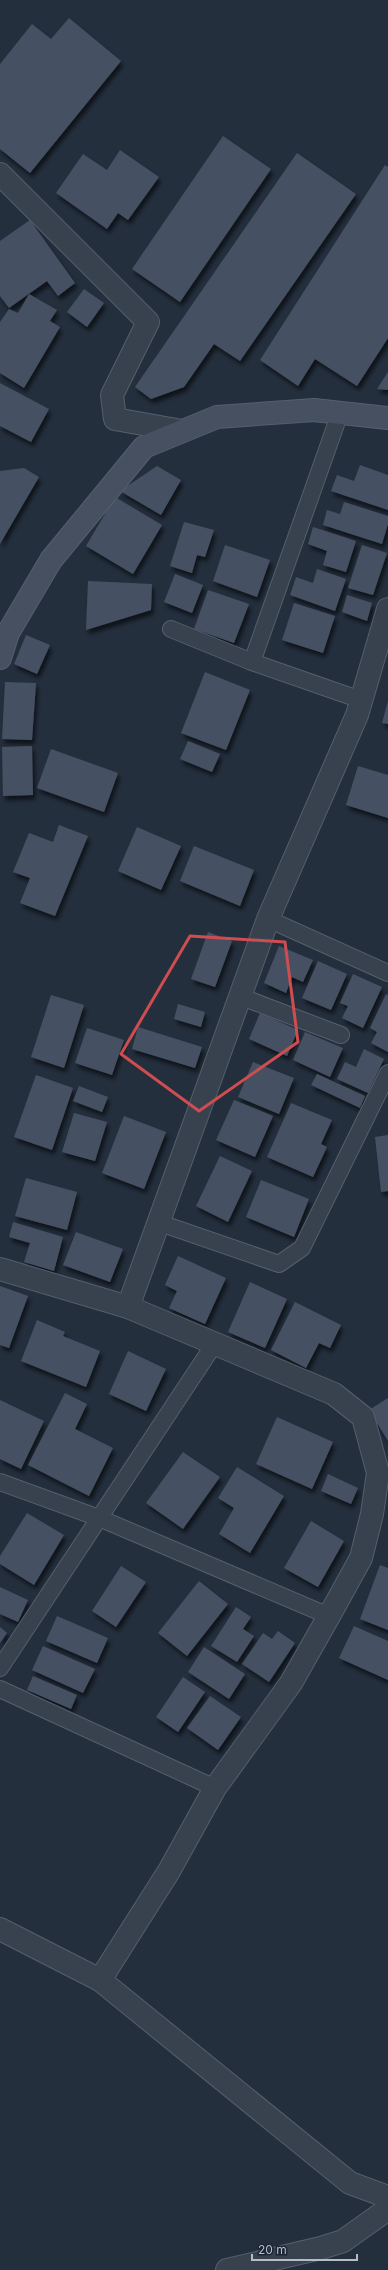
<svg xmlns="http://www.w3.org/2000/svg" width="388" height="2270" font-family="Inter,sans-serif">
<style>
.building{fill:#455162;filter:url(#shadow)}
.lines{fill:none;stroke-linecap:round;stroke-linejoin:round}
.lane-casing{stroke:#565f6c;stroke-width:18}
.street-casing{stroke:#565f6c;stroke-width:24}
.secondary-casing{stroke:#565f6c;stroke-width:24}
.lane{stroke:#38414e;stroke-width:16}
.street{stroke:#38414e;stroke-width:22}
.secondary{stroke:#465061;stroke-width:22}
.marked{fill:none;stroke:#ce4d50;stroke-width:3;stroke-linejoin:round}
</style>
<defs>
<filter id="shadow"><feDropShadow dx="2.5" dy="4.5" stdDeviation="2" flood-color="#0009"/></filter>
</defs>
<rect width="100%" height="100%" fill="#242f3e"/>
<g class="building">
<path d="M 69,18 L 121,61 L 30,173 L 0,149 L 0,64 L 32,24 L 51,39 Z"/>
<path d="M 223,136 L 271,169 L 180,302 L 132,269 Z"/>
<path d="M 120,150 L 159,177 L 128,220 L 118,213 L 107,229 L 56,193 L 83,154 L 107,170 Z"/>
<path d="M 297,153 L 356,194 L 240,361 L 214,344 L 184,387 L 151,399 L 135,387 Z"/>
<path d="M 385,165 L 388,167 L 388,338 L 357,386 L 315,359 L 298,386 L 260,360 Z"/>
<path d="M 30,220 L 75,283 L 58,296 L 47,281 L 9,308 L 0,296 L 0,241 Z"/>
<path d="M 84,289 L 104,303 L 87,327 L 67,312 Z"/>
<path d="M 29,294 L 57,310 L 50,321 L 60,327 L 24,388 L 0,373 L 0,322 L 9,309 L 18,313 Z"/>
<path d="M 388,372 L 388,390 L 377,389 Z"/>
<path d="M 0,383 L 49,409 L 31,442 L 0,426 Z"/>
<path d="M 360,465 L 388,475 L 388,510 L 331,491 L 337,475 L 354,481 Z"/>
<path d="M 157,466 L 181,480 L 161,515 L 120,491 Z"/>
<path d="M 24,468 L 39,477 L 0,544 L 0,471 Z"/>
<path d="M 115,497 L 162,525 L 133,574 L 86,546 Z"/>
<path d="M 344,502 L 388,516 L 388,524 L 382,544 L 323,525 L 327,510 L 340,514 Z"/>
<path d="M 184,522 L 214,530 L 205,557 L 197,555 L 192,573 L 170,566 Z"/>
<path d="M 313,527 L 356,541 L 346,572 L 323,565 L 327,551 L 308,544 Z"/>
<path d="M 225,545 L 270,560 L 257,597 L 213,581 Z"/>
<path d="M 362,545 L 387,553 L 373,595 L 348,588 Z"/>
<path d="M 317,569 L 346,579 L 335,611 L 290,595 L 296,577 L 313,583 Z"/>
<path d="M 175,574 L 203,585 L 192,613 L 164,602 Z"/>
<path d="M 88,581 L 152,584 L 151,610 L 86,630 Z"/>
<path d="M 208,590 L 249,604 L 234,643 L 194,629 Z"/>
<path d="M 347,595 L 372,603 L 367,621 L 342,612 Z"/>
<path d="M 294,603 L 335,616 L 323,653 L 282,640 Z"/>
<path d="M 26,635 L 50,645 L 37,674 L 14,664 Z"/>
<path d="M 205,672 L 250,690 L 226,750 L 181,733 Z"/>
<path d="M 5,682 L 36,683 L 32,740 L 2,739 Z"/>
<path d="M 388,701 L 388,724 L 382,723 Z"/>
<path d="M 188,741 L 220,754 L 212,772 L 180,759 Z"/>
<path d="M 32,746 L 33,795 L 3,796 L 2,747 Z"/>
<path d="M 51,749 L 118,773 L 104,812 L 37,788 Z"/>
<path d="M 358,766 L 388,775 L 388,818 L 346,805 Z"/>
<path d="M 59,825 L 88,836 L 55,916 L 20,903 L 30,878 L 13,872 L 29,833 L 53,842 Z"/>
<path d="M 137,827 L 181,846 L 161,890 L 118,871 Z"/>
<path d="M 194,846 L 254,870 L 240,906 L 180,881 Z"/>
<path d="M 208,932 L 232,941 L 215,987 L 191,979 Z"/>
<path d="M 279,946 L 313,960 L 303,982 L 292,977 L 286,993 L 264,983 Z"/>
<path d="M 318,961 L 347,974 L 331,1010 L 302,998 Z"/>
<path d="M 353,974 L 382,987 L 363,1028 L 342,1018 L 348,1006 L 340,1003 Z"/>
<path d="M 386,994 L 388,995 L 388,1052 L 371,1043 L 377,1032 L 370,1028 Z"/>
<path d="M 51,995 L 84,1005 L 64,1068 L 31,1057 Z"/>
<path d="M 178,1004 L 205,1012 L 201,1027 L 174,1019 Z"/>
<path d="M 260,1013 L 298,1030 L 287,1056 L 249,1039 Z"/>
<path d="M 138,1027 L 202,1047 L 195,1068 L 132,1049 Z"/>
<path d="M 87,1028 L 124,1040 L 112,1075 L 75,1063 Z"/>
<path d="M 305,1032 L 343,1048 L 330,1077 L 293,1060 Z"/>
<path d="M 364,1049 L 384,1059 L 368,1093 L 337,1079 L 345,1062 L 356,1067 Z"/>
<path d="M 253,1062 L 294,1078 L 279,1114 L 238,1097 Z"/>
<path d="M 317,1074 L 365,1096 L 360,1108 L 311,1085 Z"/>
<path d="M 36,1075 L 73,1088 L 52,1150 L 14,1137 Z"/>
<path d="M 79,1086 L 108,1097 L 102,1112 L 73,1101 Z"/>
<path d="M 234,1100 L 273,1116 L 255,1157 L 216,1140 Z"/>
<path d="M 291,1103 L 332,1120 L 321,1144 L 327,1147 L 313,1177 L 267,1157 Z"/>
<path d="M 74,1113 L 107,1122 L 95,1161 L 62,1152 Z"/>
<path d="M 124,1116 L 166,1132 L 144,1189 L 102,1173 Z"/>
<path d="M 388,1135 L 388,1191 L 381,1192 L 375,1137 Z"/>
<path d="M 220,1156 L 252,1171 L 228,1222 L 196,1206 Z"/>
<path d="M 26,1178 L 77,1192 L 67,1230 L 15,1216 Z"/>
<path d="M 261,1180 L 309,1199 L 294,1237 L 246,1217 Z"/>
<path d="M 13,1222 L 63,1237 L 54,1271 L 24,1262 L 30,1243 L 9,1237 Z"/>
<path d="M 76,1232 L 123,1249 L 110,1282 L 63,1265 Z"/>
<path d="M 178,1256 L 226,1278 L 205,1324 L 169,1308 L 177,1291 L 165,1285 Z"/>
<path d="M 250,1282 L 287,1299 L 265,1348 L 228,1332 Z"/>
<path d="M 0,1286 L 28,1296 L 9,1348 L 0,1345 Z"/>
<path d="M 295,1302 L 341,1325 L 330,1348 L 319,1343 L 306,1368 L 271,1350 Z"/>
<path d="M 37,1320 L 65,1332 L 63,1336 L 100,1351 L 86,1387 L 21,1361 Z"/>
<path d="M 128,1351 L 166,1369 L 146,1411 L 109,1394 Z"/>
<path d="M 65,1393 L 87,1404 L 75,1429 L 113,1448 L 89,1496 L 28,1465 Z"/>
<path d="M 388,1398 L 388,1441 L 369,1410 Z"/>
<path d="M 0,1400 L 44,1421 L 21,1469 L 0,1459 Z"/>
<path d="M 277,1417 L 333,1442 L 312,1489 L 256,1464 Z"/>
<path d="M 183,1452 L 220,1477 L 183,1529 L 146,1503 Z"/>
<path d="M 237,1467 L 284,1496 L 250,1553 L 219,1534 L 234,1508 L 218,1498 Z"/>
<path d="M 328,1474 L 358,1488 L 351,1504 L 321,1491 Z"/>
<path d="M 27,1513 L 64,1535 L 34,1585 L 0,1564 L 0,1556 Z"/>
<path d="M 311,1521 L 344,1541 L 318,1587 L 284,1568 Z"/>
<path d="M 380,1565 L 388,1568 L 388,1630 L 360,1619 Z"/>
<path d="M 121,1566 L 146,1582 L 116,1627 L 92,1611 Z"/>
<path d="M 199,1581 L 228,1604 L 187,1656 L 158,1633 Z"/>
<path d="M 0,1587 L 28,1600 L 18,1622 L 0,1614 Z"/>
<path d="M 236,1607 L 251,1617 L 243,1629 L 254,1636 L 237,1662 L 211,1646 Z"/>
<path d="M 57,1616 L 108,1638 L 97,1663 L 46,1641 Z"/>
<path d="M 354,1626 L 388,1641 L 388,1680 L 339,1658 Z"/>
<path d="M 0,1627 L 7,1633 L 0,1643 Z"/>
<path d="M 278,1631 L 295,1643 L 269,1682 L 242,1664 L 263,1633 L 272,1639 Z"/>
<path d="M 43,1646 L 95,1669 L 83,1693 L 32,1670 Z"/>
<path d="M 204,1647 L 245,1674 L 229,1699 L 188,1672 Z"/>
<path d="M 33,1676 L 77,1695 L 71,1709 L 27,1690 Z"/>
<path d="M 183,1677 L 205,1692 L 178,1732 L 156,1717 Z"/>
<path d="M 210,1696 L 241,1717 L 218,1750 L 187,1728 Z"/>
</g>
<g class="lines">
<defs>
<g id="lane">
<path d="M 171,629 L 252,662 L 361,700"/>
<path d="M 252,662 L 340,413"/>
<path d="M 268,919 L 388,973"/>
<path d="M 239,996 L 341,1035"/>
<path d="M 160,1223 L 279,1264 L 302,1248 L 388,1073"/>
<path d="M 0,1482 L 99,1518 L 329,1616"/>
<path d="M 0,1668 L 215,1343"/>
<path d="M 0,1689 L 215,1788"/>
</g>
<g id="street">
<path d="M 0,174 L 148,322 L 112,395 L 115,419 L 182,431"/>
<path d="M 0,1269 L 128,1307 L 334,1394 L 363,1417 L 378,1473 L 372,1514 L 361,1558 L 329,1616 L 291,1683 L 215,1788 L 169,1871 L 100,1980"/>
<path d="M 128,1307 L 268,919 L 357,715 L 388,609"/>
<path d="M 0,1929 L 100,1980 L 350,2183 L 388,2197"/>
<path d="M 227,2270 L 321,2248 L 343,2241 L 388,2209"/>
</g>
<path id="secondary" d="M 0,658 L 8,633 L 51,560 L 144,447 L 217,417 L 314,410 L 388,418"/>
</defs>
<use href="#lane" class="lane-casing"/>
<use href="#street" class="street-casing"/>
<use href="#secondary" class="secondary-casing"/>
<use href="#lane" class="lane"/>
<use href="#street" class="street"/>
<use href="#secondary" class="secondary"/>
</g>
<path class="marked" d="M 190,936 L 285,942 L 298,1042 L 199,1111 L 121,1054 Z"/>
<path d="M252 2254v6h105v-6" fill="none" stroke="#b4bcc9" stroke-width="2"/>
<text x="258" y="2254" font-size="12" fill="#b4bcc9" stroke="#1d2633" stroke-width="3" paint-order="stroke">20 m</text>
</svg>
